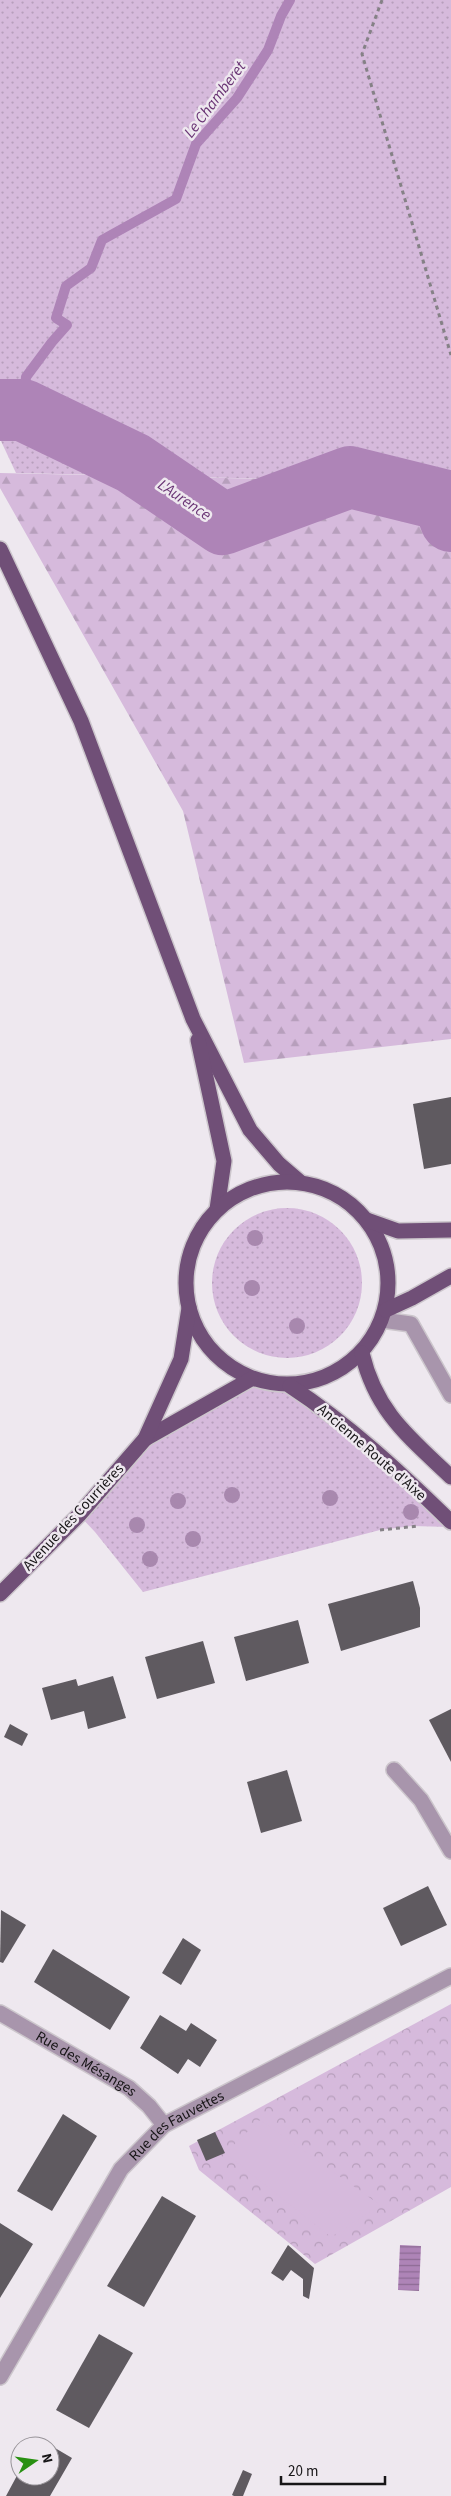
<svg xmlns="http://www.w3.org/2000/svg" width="451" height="2496" font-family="'Source Sans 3',sans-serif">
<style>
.grass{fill:url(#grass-dots)}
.forest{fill:url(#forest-firs)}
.park{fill:url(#park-crowns)}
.pitch{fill:#d6badc}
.water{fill:url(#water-rules)}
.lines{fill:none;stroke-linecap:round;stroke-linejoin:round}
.stream{stroke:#ae84b7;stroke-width:10}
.river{stroke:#ae84b7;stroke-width:62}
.building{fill:#5f5a60}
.minor-casing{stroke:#ccc6cc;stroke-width:18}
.major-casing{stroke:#ccc6cc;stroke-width:18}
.path{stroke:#858186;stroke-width:3;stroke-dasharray:4 4;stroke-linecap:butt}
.minor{stroke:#a895ac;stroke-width:15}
.major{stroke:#704f77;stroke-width:15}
.tree{fill:#a888ae}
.labels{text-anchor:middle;stroke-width:5;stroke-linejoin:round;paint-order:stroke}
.street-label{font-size:15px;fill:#171517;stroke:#eee8ef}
.water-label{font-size:16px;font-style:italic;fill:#6a3575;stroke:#eee8ef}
</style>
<defs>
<pattern id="grass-dots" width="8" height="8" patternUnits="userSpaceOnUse" patternTransform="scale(1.25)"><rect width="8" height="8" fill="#d6badc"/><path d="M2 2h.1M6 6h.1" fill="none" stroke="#b79fbc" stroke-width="1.8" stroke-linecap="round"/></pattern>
<pattern id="forest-firs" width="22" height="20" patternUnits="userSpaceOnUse" patternTransform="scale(1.25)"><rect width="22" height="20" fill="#d6badc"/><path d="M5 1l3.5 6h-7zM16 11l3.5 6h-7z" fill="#b79fbc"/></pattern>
<pattern id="park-crowns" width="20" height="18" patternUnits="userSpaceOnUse" patternTransform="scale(1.25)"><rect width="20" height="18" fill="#d6badc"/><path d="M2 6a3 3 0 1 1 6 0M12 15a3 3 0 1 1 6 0" fill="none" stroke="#b79fbc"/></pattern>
<pattern id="water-rules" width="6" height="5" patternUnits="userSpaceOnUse" patternTransform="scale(1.25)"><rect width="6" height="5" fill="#ae84b7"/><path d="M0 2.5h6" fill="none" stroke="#8d6b94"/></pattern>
</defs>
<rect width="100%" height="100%" fill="#eee8ef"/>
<g class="grass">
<path d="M 0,0 L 451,0 L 451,483 L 16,473 L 0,439 Z"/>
<circle cx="287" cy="1283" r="75"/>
<path d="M 251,1379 L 290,1386 L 451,1527 L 412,1526 L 380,1530 L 143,1592 L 95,1532 L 79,1515 L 145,1439 Z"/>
</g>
<path class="forest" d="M 0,473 L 451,483 L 451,1039 L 244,1063 L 183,811 L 0,488 Z"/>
<path class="park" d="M 451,2004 L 451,2187 L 315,2264 L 199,2170 L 189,2146 Z"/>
<path class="pitch" d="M 260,2120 L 380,2205 L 331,2237 L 225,2153 Z"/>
<path class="water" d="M 400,2245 L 421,2246 L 419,2291 L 398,2290 Z"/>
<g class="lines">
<path class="stream" d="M 23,410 L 26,377 L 52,342 L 67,325 L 56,318 L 66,286 L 91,268 L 102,240 L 176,199 L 196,144 L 237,98 L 268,50 L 281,16 L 290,0"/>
<path class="river" d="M 0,410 L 23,410 L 133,463 L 223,524 L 350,477 L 443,500 L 451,521"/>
</g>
<g class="building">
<path d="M 451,1097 L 451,1164 L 424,1169 L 413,1104 Z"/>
<path d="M 413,1581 L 420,1608 L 420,1627 L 341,1651 L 328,1604 Z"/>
<path d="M 298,1620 L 309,1663 L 246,1681 L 234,1637 Z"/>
<path d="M 203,1641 L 215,1683 L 157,1699 L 145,1657 Z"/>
<path d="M 113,1676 L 126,1718 L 88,1729 L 84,1711 L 51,1720 L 42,1688 L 76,1679 L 78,1686 Z"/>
<path d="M 451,1709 L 451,1762 L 429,1720 Z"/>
<path d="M 10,1724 L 28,1734 L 22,1746 L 4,1737 Z"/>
<path d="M 287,1770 L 302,1821 L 261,1833 L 247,1782 Z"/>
<path d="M 428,1886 L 447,1925 L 401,1946 L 383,1908 Z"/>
<path d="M 1,1910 L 26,1925 L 3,1963 L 0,1962 Z"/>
<path d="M 183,1938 L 201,1950 L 181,1985 L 162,1973 Z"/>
<path d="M 53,1949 L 130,1997 L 110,2030 L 34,1982 Z"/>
<path d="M 160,2015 L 186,2031 L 191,2023 L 217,2040 L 200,2067 L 188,2059 L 178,2074 L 140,2048 Z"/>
<path d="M 63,2114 L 97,2136 L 52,2211 L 17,2191 Z"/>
<path d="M 215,2132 L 225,2153 L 206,2161 L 197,2140 Z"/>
<path d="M 162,2196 L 196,2216 L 144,2307 L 107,2286 Z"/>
<path d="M 0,2223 L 33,2244 L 0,2298 Z"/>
<path d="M 288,2245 L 314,2268 L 309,2299 L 303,2296 L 303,2279 L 291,2270 L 283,2281 L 271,2273 Z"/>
<path d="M 99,2334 L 133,2353 L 89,2428 L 56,2410 Z"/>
<path d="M 38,2438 L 72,2458 L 50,2496 L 6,2496 L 20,2470 L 20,2476 L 50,2476 L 50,2446 L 33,2446 Z"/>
<path d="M 243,2470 L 252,2474 L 243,2496 L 234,2496 L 232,2495 Z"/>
</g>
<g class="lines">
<defs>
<g id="minor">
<path d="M 382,1320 L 411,1324 L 451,1395"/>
<path d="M 394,1770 L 421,1800 L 451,1851"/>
<path id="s1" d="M 0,2013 L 129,2088 L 149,2106 L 164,2125"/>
<path id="s2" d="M 0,2377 L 121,2169 L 164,2125 L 451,1976"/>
</g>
<g id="major">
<path d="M 0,549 L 81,721 L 193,1019 L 250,1130 L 279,1164 L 300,1182"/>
<path d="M 198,1040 L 224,1161 L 217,1209"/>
<circle cx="287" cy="1283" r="101"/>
<path d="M 367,1220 L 398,1231 L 451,1230"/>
<path d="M 386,1310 L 412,1298 L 451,1276"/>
<path d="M 362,1353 C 376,1412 409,1437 451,1477"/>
<path d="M 290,1386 C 348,1424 401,1473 451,1522"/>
<path d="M 145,1439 L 251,1379"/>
<path d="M 0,1594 L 79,1515 L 145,1439 L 181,1359 L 189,1308"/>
</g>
</defs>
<use href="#minor" class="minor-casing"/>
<use href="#major" class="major-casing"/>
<g class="path">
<path d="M 382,0 L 362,54 L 451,355"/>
<path d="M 380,1530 L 418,1526"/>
</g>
<use href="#minor" class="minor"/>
<use href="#major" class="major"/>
</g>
<g class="tree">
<circle cx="255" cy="1238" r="8"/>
<circle cx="252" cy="1288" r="8"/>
<circle cx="297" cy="1326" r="8"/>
<circle cx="232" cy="1495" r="8"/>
<circle cx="330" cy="1498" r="8"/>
<circle cx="178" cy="1501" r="8"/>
<circle cx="411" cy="1512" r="8"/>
<circle cx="137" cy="1525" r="8"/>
<circle cx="193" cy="1539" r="8"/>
<circle cx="150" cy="1559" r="8"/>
</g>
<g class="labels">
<g class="street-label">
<text transform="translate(372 1452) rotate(41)" y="5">Ancienne Route d'Aixe</text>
<text transform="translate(73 1517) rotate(-47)" y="5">Avenue des Courrières</text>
<text dy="5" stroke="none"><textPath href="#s1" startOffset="100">Rue des Mésanges</textPath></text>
<text dy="5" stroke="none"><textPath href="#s2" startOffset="312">Rue des Fauvettes</textPath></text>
</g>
<g class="water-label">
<text transform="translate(214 99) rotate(-53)" y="6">Le Chamberet</text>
<text transform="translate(185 499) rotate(34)" y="6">L'Aurence</text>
</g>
</g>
<g transform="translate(35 2461) rotate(77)"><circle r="24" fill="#eee8ef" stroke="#989499"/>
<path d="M0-4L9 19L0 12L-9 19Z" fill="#299012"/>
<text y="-8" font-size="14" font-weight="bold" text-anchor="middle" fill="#171517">N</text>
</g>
<path d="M281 2476v8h104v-8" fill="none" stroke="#171517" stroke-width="2.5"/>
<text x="288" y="2476" font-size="15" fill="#171517" stroke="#eee8ef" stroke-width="4" paint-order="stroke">20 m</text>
</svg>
